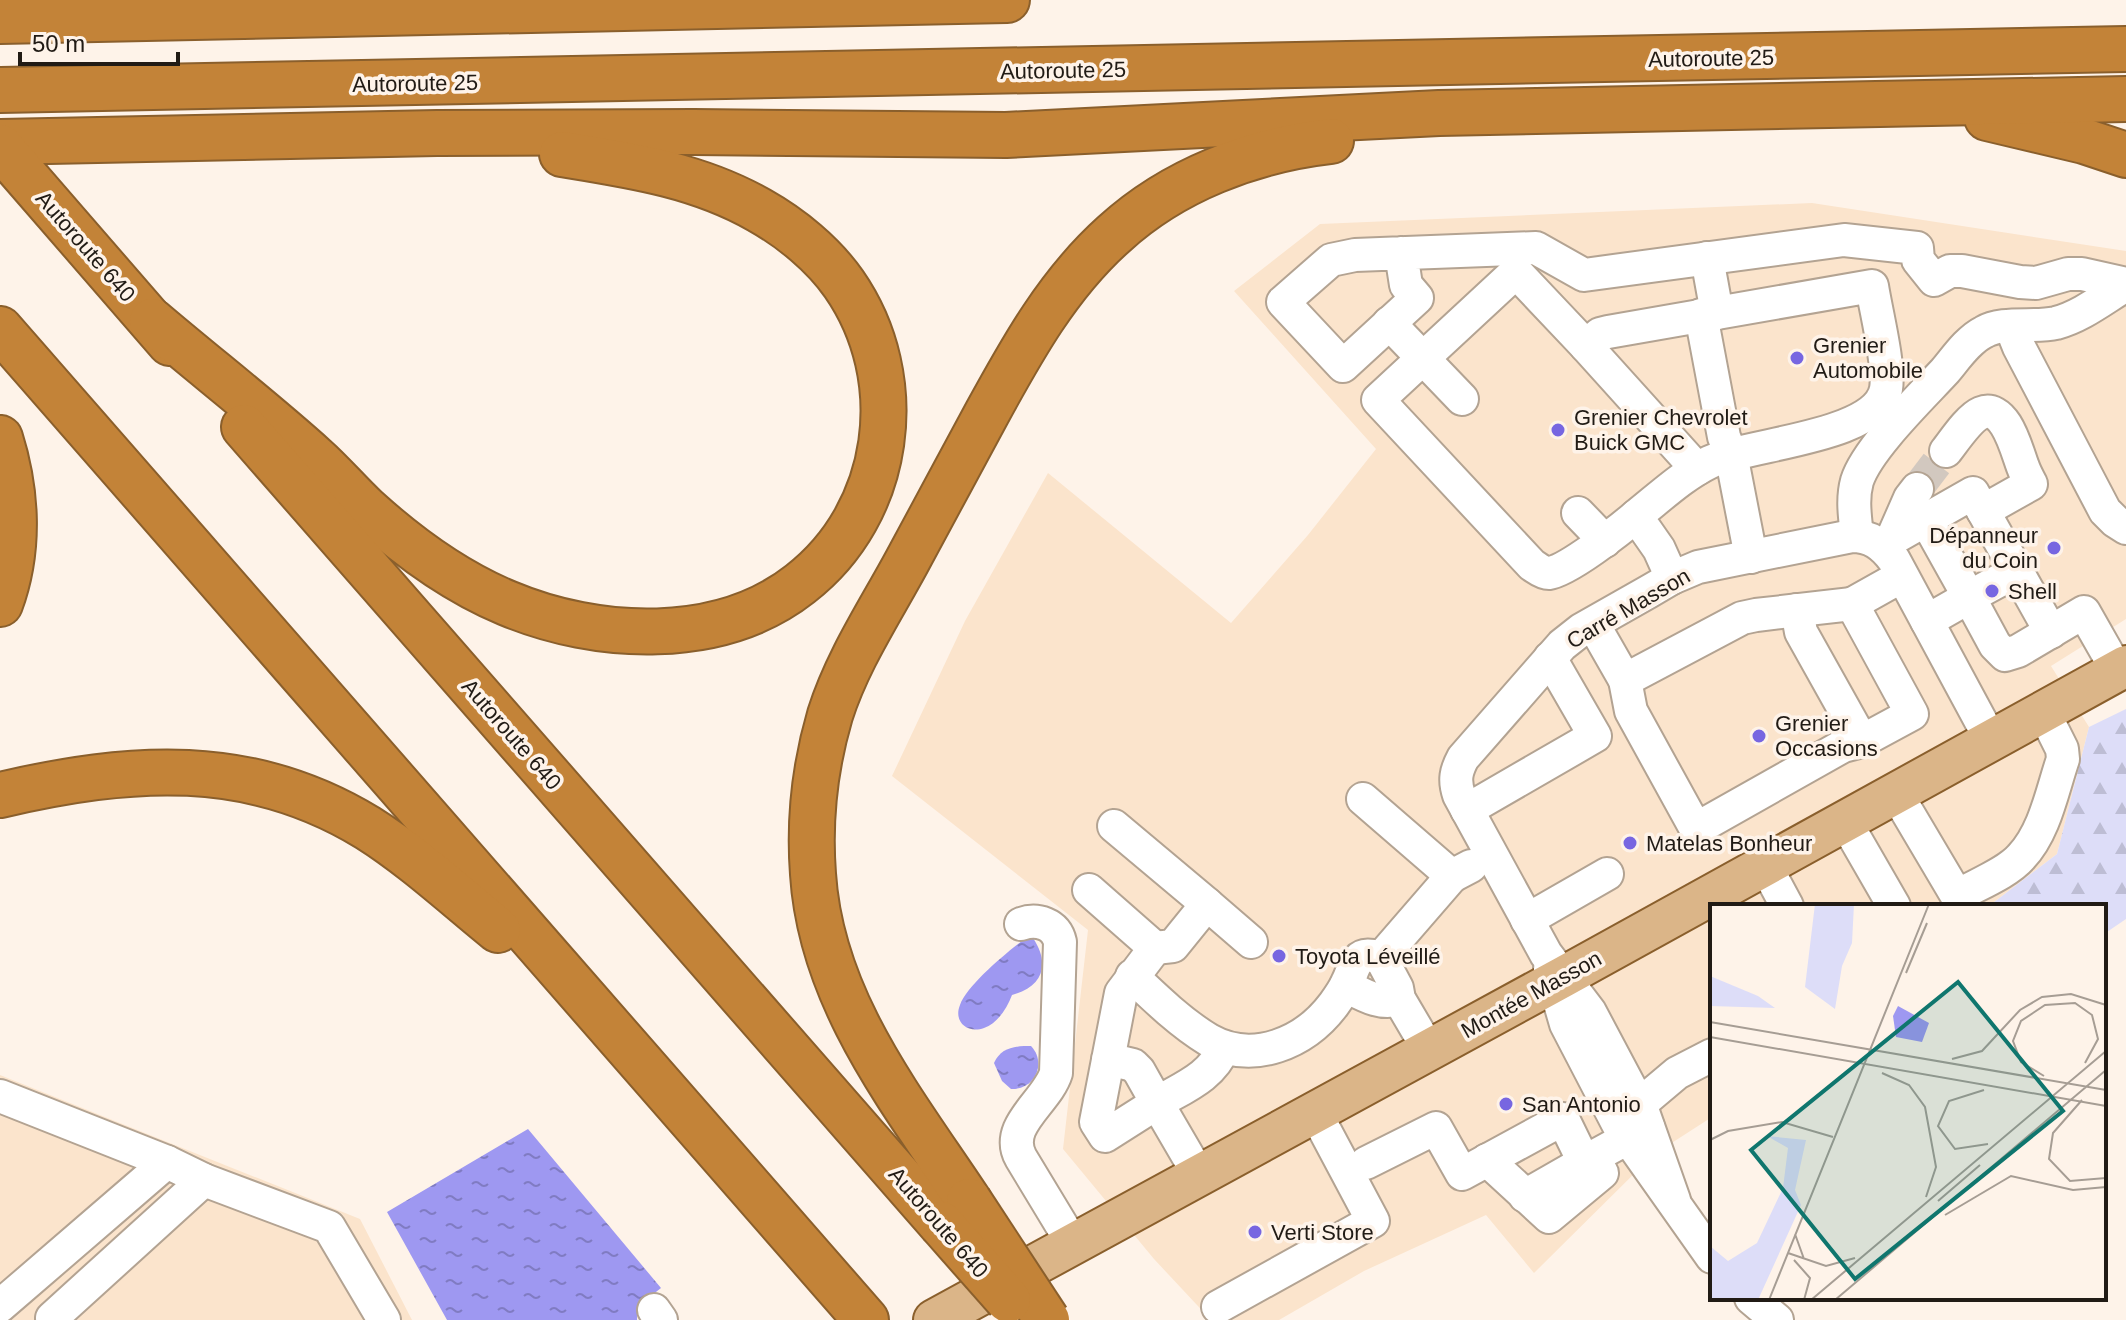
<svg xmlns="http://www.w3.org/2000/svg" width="2126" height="1320" font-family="Arial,sans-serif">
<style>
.built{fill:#fbe4cc}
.forest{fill:url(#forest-firs)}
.water{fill:url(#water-ripples)}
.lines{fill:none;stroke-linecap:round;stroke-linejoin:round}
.minor-tunnel{stroke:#d2c8bf;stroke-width:32;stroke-dasharray:32 16;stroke-linecap:butt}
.minor-casing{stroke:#b3a392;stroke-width:36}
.major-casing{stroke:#8a5f2c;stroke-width:44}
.highway-casing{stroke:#8a5f2c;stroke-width:48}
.minor{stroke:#fff;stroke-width:32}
.major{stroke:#dbb588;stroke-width:40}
.highway{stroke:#c38338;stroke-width:44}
.highway-bridge-casing{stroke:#8a5f2c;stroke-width:48;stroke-linecap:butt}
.highway-bridge{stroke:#c38338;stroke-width:44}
.poi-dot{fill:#7766e1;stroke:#fef3e9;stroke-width:3}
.labels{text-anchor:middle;stroke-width:7;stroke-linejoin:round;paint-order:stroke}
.street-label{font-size:22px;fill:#211b15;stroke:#fef3e9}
.poi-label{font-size:22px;fill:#211b15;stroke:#fef3e9;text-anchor:start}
.inset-road{fill:none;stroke:#a69d94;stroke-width:2}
.view{fill:#0f766e;fill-opacity:0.15;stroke:#0f766e;stroke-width:4}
.inset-edge{fill:none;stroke:#211b15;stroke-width:4}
</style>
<defs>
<pattern id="forest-firs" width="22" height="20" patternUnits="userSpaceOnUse" patternTransform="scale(2)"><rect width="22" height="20" fill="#ddddf8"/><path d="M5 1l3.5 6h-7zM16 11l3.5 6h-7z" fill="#bdbdd4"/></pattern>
<pattern id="water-ripples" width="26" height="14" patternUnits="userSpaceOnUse" patternTransform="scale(2)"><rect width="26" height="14" fill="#9e98f1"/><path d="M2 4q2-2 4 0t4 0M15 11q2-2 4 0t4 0" fill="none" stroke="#807bc2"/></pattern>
</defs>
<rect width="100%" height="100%" fill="#fef3e9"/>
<g class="built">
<path d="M 1812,203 L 2126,251 L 2126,619 L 2051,666 L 2089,727 L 2057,854 L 1989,906 L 1712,906 L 1712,1117 L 1653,1155 L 1534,1273 L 1486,1215 L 1364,1271 L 1279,1320 L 1211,1320 L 1154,1259 L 1063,1149 L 1088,930 L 892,776 L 965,621 L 1048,473 L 1231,623 L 1308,535 L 1376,449 L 1234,291 L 1320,224 Z"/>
<path d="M 0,1075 L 360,1219 L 412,1320 L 0,1320 Z"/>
</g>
<path class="forest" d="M 2126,709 L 2126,919 L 2104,934 L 2104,906 L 1989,906 L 2057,854 L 2089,727 Z"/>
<g class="water">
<path d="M 1026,938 L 1033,938 C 1051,965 1042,987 1012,995 C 1007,1008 998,1023 984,1028 C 968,1034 953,1022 960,1005 C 967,985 1008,951 1026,938 Z"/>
<path d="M 1024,1046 L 1031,1046 C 1047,1063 1035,1090 1011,1089 L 1002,1081 L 994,1063 C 1000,1050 1010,1047 1024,1046 Z"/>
<path d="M 528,1129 L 661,1288 L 637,1307 L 637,1320 L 447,1320 L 387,1212 Z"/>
</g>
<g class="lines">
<path class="minor-tunnel" d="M 1917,489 L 1946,451"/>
<defs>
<g id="minor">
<path d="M 1401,253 L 1406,285 L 1417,298 L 1343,366 L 1283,302 L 1331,260 L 1355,255 L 1536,248 L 1584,275 L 1844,240 L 1917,248 L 1918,260 L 1934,280 L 1950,271 L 1962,271 L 2020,282 L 2036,283 L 2068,274 L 2082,274 L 2126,284"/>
<path d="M 1707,258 L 1717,313"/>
<path d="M 1701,315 L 1724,437 L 1731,454 L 1751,557"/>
<path d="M 1389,323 L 1462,399"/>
<path d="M 2011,327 L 2019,347 L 2105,511 L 2115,521 L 2126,528"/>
<path d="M 1586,346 L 1600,334 L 1608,332 L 1872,286 C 1876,312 1890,366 1886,389 C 1877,438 1749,443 1710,462 C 1683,475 1660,497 1636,516 L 1659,549 L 1672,578"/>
<path d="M 1946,451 C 1954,441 1969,418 1981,413 C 2006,403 2017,452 2023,467 C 2025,473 2028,478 2031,484 L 1983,511"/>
<path d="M 1578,513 L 1605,541"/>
<path d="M 1636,516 C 1621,529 1567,571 1549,573 C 1542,573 1537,568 1532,565 L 1378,400 L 1516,272 L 1586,346 L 1697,469"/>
<path d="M 1926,520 L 1969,597 L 2017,571"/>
<path d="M 1857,536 C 1855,517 1852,499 1857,481 C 1867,449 1921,397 1945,371 C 1956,358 1968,340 1984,332 C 2002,321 2034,328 2056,323 C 2082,316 2104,298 2126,285"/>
<path d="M 1892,539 L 1910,498 L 1917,489"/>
<path d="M 1883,547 L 1892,539 L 1973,493 L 2051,632"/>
<path d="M 1797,610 L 1801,632 L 1862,741 L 1912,714 L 1852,604 L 1902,576"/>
<path d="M 1927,621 L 1969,597 L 1995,645 L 2005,655 L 2018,651 L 2084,612 L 2117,670"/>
<path d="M 1593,624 L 1625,680 L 1742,618 L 1756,615 L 1852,604"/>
<path d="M 1625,680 L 1631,711 L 1696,829 L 1843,746 L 1862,741"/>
<path d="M 1896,793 L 1957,896 C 1976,885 2007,873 2021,857 C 2045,832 2052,791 2063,759 L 2062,749 L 2043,711"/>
<path d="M 1363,799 L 1452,876 L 1471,866"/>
<path d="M 1467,810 L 1595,736 L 1550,658"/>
<path d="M 1845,821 L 1894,906"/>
<path d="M 1114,826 L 1207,904 L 1173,946 L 1155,948"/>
<path d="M 1765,865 L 1787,906"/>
<path d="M 1089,890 L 1155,948 L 1121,993 L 1096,1122 L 1105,1136 L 1157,1103 L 1139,1071 L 1133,1065 L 1108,1059"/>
<path d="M 1207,904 L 1251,942"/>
<path d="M 1527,920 L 1607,874"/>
<path d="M 1021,924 C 1037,918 1056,924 1060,942 L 1056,1073 C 1047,1102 1003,1126 1021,1158 L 1073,1244"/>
<path d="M 1550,969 L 1566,1024 L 1618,1124 L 1712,1257"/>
<path d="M 1132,976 C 1155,998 1181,1023 1209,1040 C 1253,1065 1305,1043 1334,1004 C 1339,997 1344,990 1347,983 C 1351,976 1353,966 1358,960 C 1364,953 1373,956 1381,958"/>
<path d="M 1346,986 C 1362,994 1381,1006 1399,999"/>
<path d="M 1429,1050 L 1399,999 L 1397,988 L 1381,958 L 1452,876"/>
<path d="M 0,1096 L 167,1162 L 204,1180 L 329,1227 L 384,1320"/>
<path d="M 1639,1105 L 1677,1073 L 1712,1055"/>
<path d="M 1487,1160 L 1549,1217 L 1602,1173 L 1592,1158"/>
<path d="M 1366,1163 L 1436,1128 L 1462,1174 L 1563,1119 L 1584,1162 L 1648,1127"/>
<path d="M 1199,1175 L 1157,1103 C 1184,1087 1212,1077 1224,1047"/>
<path d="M 1525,1196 L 1584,1162"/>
<path d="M 1674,1200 L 1643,1112 L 1634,1095 L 1590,1012 L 1546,954 L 1459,795 C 1454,780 1456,771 1463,758 L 1562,645 L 1581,630 L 1648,592 L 1672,578 L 1698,567 L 1852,536 C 1871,536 1883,545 1894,560 L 1991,740"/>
<path d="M 1751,1298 L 1777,1320"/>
<path d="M 0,1306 L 167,1162"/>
<path d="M 1218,1307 L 1373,1221 L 1315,1112"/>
<path d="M 654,1310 L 661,1320"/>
<path d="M 53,1320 L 52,1318 L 204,1180"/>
</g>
<path id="major" d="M 934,1320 L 1563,977 L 2126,666"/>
<g id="highway">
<path d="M 0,21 L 1007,0"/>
<path d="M 0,90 L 2126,49"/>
<path d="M 1987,118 L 2084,141 L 2126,155"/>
<path d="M 0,142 L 437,133 L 694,132 L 1006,135 L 1439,113 L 2126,99"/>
<path d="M 0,147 L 170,343"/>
<path d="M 152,321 C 206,367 263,411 315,458 C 333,474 348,492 366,509 C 408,547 454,581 507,603 C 597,641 720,647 800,584 C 892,513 910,379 844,284 C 823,254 791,228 759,210 C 698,175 630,165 562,154"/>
<path d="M 0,329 L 866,1320"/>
<path d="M 244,427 L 941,1224"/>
<path d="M 0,438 C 17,492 20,550 0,604"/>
<path d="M 0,795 C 130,765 249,755 368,828 C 414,857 456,896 498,930"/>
<path d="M 969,1201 C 902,1100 821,1000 813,874 C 809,821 815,766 830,715 C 848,658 883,607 911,554 C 936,507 962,460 987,413 C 1022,349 1058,284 1114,234 C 1173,180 1252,150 1331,141"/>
</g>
</defs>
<use href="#minor" class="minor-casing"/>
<use href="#major" class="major-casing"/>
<use href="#highway" class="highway-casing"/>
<use href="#minor" class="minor"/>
<use href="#major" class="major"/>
<use href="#highway" class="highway"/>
<defs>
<g id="highway-bridge">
<path d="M 969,1201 L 1047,1320"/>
<path d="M 941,1224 L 1008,1300"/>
</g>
</defs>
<use href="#highway-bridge" class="highway-bridge-casing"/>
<use href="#highway-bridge" class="highway-bridge"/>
</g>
<g class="poi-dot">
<circle cx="1797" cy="358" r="8"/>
<circle cx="1558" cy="430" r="8"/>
<circle cx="2054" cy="548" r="8"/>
<circle cx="1992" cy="591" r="8"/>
<circle cx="1759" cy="736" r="8"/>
<circle cx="1630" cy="843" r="8"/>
<circle cx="1279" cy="956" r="8"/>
<circle cx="1506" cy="1104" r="8"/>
<circle cx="1255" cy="1232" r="8"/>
</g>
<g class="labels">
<g class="street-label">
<text transform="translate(1711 58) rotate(-1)" y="8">Autoroute 25</text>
<text transform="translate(1063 70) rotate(-1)" y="8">Autoroute 25</text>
<text transform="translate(415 83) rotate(-1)" y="8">Autoroute 25</text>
<text transform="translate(86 246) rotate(49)" y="8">Autoroute 640</text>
<text transform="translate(1628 608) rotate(-30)" y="8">Carré Masson</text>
<text transform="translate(512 734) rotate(49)" y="8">Autoroute 640</text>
<text transform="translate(1531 994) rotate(-29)" y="8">Montée Masson</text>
<text transform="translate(939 1222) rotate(49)" y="8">Autoroute 640</text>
</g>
<g class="poi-label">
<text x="1813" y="353">Grenier<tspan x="1813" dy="25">Automobile</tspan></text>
<text x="1574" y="425">Grenier Chevrolet<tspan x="1574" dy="25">Buick GMC</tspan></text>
<text x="2038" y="543" text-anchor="end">Dépanneur<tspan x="2038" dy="25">du Coin</tspan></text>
<text x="2008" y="599">Shell</text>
<text x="1775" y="731">Grenier<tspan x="1775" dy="25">Occasions</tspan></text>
<text x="1646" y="851">Matelas Bonheur</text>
<text x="1295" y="964">Toyota Léveillé</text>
<text x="1522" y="1112">San Antonio</text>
<text x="1271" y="1240">Verti Store</text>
</g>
</g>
<g transform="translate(1710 904)">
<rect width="396" height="396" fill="#fef3e9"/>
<path d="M 105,0 L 144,0 L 142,39 L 132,62 L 125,105 L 95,83 ZM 0,72 L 48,92 L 65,104 L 0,102 ZM 57,232 L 96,236 L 85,286 L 91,301 L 48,396 L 0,396 L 0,342 L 18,357 L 47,339 L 73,284 L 78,244 Z" fill="#ddddf8"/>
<path d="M 188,102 L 219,119 L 212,138 L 186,133 L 183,112 Z" fill="#9e98f1"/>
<path class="inset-road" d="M 196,69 L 217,19M 0,118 L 396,186M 0,133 L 396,202M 242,155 L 272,147 L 310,106 L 332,93 L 361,90 L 396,101M 172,169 L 199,181 L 215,203 L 226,263 L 216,293M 334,172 L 311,158 L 303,137 L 311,117 L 335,101 L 365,99 L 382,111 L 388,135 L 375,159M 274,186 L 239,197 L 228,222 L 245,245 L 278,240M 372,196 L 343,229 L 339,255 L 360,277 L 396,274M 0,236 L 18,227 L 72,218 L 123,233M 228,297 L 270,261M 235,311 L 301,272 L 363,286 L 396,283M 85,330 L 94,355M 78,349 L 116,362 L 145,354M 84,356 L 100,374 L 94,396M 59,396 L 219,0M 101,396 L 396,147M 125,396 L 396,166"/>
<path class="view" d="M 248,78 L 353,207 L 145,375 L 41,246 Z"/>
<rect width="396" height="396" class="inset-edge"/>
</g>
<path d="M20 52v12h158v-12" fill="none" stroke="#211b15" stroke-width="4"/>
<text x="32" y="52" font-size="24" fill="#211b15" stroke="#fef3e9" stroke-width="6" paint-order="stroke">50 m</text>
</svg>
